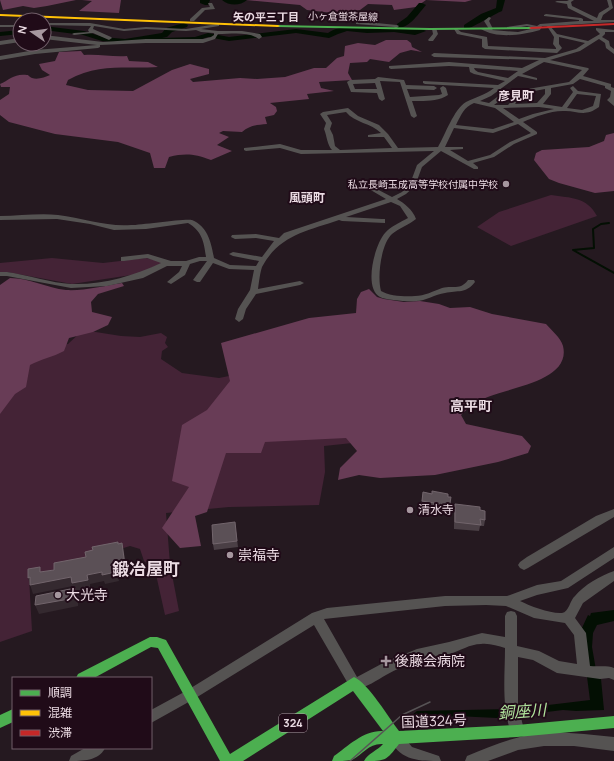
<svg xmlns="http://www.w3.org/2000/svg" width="614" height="761" font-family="Manrope,'Noto Sans JP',sans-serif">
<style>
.green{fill:#442336}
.forest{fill:#683c56}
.water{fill:#030f03}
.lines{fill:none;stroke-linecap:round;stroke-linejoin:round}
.stream{stroke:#030f03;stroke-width:2}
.river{fill:#030f03;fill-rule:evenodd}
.street{fill:#555352;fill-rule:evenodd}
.fast{fill:#4caf50;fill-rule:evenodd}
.slow{fill:#ffc107;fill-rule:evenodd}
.jam{fill:#c62828;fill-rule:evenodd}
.tram{stroke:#575355;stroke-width:1.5}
.wall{fill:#4a3f45}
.shaded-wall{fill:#34292f}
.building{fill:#5b5056;stroke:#72656c}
.poi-dot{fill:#a6979f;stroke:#200b18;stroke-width:1.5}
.labels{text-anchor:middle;stroke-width:4;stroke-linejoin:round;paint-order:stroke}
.far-street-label{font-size:10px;fill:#ebdbe3;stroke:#200b18}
.far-poi-label{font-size:10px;fill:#ebdbe3;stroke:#200b18;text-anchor:end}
.far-neighbourhood-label{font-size:11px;font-weight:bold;fill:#ebdbe3;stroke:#200b18}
.shield{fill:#200b18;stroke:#ae9da6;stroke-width:1}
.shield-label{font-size:11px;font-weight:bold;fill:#ebdbe3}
.far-quarter-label{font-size:12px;font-weight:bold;fill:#ebdbe3;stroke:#200b18}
.poi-label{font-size:12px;fill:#ebdbe3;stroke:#200b18;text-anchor:start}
.quarter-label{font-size:14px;font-weight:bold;fill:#ebdbe3;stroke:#200b18}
.near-poi-label{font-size:14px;fill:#ebdbe3;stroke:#200b18;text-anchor:start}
.near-street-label{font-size:14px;fill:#ebdbe3;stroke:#200b18}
.near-water-label{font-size:16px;font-style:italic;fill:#b0e49c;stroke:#200b18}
.near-quarter-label{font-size:17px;font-weight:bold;fill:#ebdbe3;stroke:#200b18}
</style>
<rect width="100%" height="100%" fill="#251920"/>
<g class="green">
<path d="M 551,195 C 571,198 587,197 597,216 L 511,246 L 477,227 L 499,212 Z"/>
<path d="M 52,258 L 103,263 L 146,258 L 164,262 L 138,274 L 72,284 L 7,272 L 0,274 L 0,263 Z"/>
<path d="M 0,296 L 29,349 L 68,344 L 83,330 L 121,336 L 140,337 L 161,333 L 167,337 L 165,343 L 168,347 L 162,351 L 161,359 L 182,373 L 219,378 L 249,372 L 362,442 L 324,446 L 325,472 L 319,505 L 229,507 L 166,513 L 170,564 L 179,611 L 165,615 L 155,570 L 144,561 L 140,549 L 130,546 L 29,577 L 32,631 L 0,642 Z"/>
</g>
<g class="forest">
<path d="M 0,0 L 76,0 L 47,6 L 34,8 L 23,6 L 3,10 Z"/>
<path d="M 82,0 L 121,0 L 119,13 L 79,11 L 92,1 Z"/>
<path d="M 246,0 L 472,0 L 465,2 L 426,0 L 416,7 L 394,10 L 392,5 L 368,4 L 360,10 L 333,13 L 307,10 L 300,5 Z"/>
<path d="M 386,40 L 407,40 L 411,43 L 412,47 L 422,52 L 411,50 L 400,53 L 389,62 L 370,59 L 367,62 L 350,63 L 348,73 L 352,80 L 319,82 L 321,88 L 334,91 L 307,94 L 309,99 L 270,103 L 276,107 L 277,111 L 274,115 L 265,117 L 267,124 C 257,125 250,125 242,132 L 223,131 L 219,133 L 229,137 L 217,145 L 232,151 L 211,160 C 194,154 186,153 169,157 L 165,168 L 154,168 L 150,153 L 118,142 L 55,134 L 9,122 L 0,115 L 0,100 L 9,94 L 10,87 L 1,87 L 0,84 C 9,80 15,73 27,75 C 29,75 29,77 32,78 C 38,80 45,77 50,75 L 42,70 L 39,64 L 55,61 L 59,52 L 81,51 L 84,55 C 99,54 112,57 127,56 L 129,61 L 148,62 L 158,67 C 125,69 99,63 68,80 L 66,85 L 88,90 L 133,91 L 172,70 L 190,64 L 209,69 L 209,74 L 190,79 L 193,82 L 240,78 L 257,79 L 285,77 L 314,68 L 326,68 L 337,58 L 344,56 L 345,46 L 358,43 L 375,45 Z"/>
<path d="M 614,133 L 614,191 L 595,193 L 559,183 L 549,179 L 534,160 L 536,153 L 542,150 L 589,147 L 604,141 L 606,135 Z"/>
<path d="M 10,278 C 29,278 47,288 66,290 C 84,291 104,286 122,283 L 124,286 L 98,294 L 91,302 L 92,312 L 112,317 L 108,325 L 93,332 L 69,338 L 64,351 C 53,357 41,359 30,365 L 26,387 L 15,394 L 0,414 L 0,285 Z"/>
<path d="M 369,289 L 377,297 L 384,299 L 404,302 L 420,301 L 439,304 L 450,308 L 470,307 L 492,314 L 546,324 C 551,330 561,338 563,346 C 572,383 502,388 481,400 C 473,404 467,409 461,415 L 466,424 L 522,436 L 531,446 L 528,453 L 498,462 L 435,475 L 380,478 L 359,475 L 338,480 L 340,468 L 357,451 L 346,438 L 265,442 L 261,453 L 226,453 L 207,512 L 195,516 L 201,546 L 180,548 L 162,528 L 189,487 L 172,481 L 182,425 L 207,410 L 230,381 L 221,343 L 309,318 L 356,313 L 357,299 L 361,292 Z"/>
</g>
<path class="water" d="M 614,610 L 614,621 L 597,625 L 593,633 L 592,647 L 596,670 L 601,679 L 604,710 L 576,711 L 563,710 L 497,718 L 456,716 L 437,718 L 409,724 L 404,722 L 417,711 L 515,709 L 590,700 L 581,630 L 588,615 L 590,616 L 591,613 Z"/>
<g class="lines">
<path class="stream" d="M 609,223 L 601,224 L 593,229 L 594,248 L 573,250 L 614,273"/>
<g class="river">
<path d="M 200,0 L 210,0 L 208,5 L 205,5 L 200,3 Z"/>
<path d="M 222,0 L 247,0 C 240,6 229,6 222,0 Z"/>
<path d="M 497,0 L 505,0 L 502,11 C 494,14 470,30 464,29 L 464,25 L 481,14 L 496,8 Z"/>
<path d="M 419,3 L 422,3 L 426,5 C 419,13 409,29 397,28 L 397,24 L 407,17 Z"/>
<path d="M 184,23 L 188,25 L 187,27 L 172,32 L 167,37 L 162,38 L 195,37 L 208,33 L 229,37 L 296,29 L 328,33 C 340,25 352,28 367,29 C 376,29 385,27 394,28 C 404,28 412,31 422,29 L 426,31 L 415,35 L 394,32 L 367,33 L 347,31 L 338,34 L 329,38 L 296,33 L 229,41 L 208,37 L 196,41 L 160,42 L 151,39 L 125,43 L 102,41 L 83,35 L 44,30 L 44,26 L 84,31 L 103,37 L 125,39 L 162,33 L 166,28 Z"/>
<path d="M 20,30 L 20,34 L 0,36 L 0,32 Z"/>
</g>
<g class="street">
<path d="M 569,0 L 574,0 L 571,2 L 572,6 L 597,18 L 599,13 L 609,7 L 607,0 L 611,0 L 613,8 L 603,15 L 601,20 L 614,20 L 614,22 L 550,26 L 557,34 L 588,41 L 600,34 L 596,30 L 596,28 L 614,30 L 614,32 L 605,32 L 605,34 L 602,37 L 609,41 L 610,46 L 614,49 L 614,54 L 606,48 L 605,43 L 599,39 L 580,51 L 550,60 L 588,68 L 589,69 L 583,76 L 611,84 L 611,87 L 614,88 L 614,106 L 607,100 L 610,97 L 611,91 L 605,88 L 605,86 L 580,79 L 573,84 L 551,88 L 551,94 L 543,104 L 562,107 L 573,92 L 570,88 L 573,86 L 578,91 L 601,94 L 599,107 C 584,118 577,110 563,111 C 549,111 535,117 523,122 L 537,132 L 537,134 L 514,144 L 494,157 L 473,163 L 478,167 L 478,169 L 474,169 L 441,151 L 422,167 L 415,186 L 406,194 L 397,199 C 404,203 413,210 416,219 C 409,225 399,228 392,234 C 381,244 377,277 381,291 C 389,296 406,297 415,296 C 424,296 434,291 442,288 C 453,285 460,291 468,280 L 474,280 L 475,282 C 466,294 458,290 445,293 C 435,294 426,301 416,301 C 409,302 386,300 380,297 C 363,288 375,244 385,233 C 391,226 401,222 408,218 L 400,206 L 391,202 L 346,217 L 382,219 L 385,219 L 385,223 L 342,221 L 339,220 C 307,231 279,235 262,267 C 260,273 259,282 258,289 L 300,281 L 304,283 L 300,285 L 256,294 L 246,309 L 243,319 L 239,322 L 235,319 L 238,309 L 250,290 L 254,270 L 229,269 L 213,263 L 200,282 L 197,282 L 193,280 L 207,261 L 200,261 L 190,264 L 185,275 L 171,284 L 167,282 L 179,272 L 182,266 L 167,266 L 143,278 L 107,286 L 71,288 L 7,276 L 0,276 L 0,272 L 7,272 C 27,275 52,283 71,284 C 103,285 133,276 161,263 L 147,258 L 124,261 L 121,261 L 121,257 L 148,254 L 171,261 L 186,261 L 199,257 L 206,257 C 204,242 202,231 188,223 L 146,229 L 114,230 L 90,224 L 57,219 L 0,220 L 0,216 C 19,216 39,213 58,215 C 83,218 107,227 131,225 C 141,225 187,218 192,220 C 208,227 211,242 214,258 L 230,265 L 256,266 L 259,261 L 233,256 L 229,254 L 233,252 L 262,257 L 274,241 L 256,238 L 235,239 L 231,237 L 232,235 L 256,234 L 279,238 L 284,233 L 386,199 L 369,189 L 368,188 L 371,186 L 392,197 L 402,192 L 410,184 L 417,165 L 434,151 L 301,154 L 280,148 L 246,151 L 244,150 L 244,148 L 280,144 L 301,150 L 332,150 C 327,145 327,136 324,129 L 326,123 L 320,114 L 323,112 L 348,108 L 358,116 L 379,125 L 388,134 L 398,148 L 438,147 C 445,135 454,109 466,102 C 476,97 485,95 494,88 L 425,84 L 423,83 L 423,81 L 498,85 L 505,81 L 474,74 L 470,72 L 469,67 L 449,66 L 391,69 L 389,68 L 389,66 L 449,62 L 522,68 L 539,60 L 434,57 L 431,55 L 434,53 L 545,58 L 576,49 L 585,43 L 559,37 L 559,44 L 562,48 L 557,53 L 485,49 L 482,47 L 482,39 L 457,34 L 454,29 L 456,28 L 461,32 L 487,37 L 488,46 L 556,49 L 556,48 L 553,44 L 554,37 L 547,26 L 542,26 L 540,30 C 522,35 497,39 481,29 L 483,28 L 489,29 L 484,21 L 489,17 L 491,18 L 489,21 L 493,29 L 492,30 L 518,32 L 535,28 L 527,26 L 509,29 L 507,28 L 507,27 L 527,24 L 537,26 L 540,24 L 579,21 L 579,20 L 544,16 L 544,15 L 546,14 L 581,18 L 583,19 L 583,21 L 594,21 L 568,8 L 567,4 L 555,2 L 557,1 L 567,1 ZM 544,62 L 582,70 L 569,82 L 522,90 L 504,92 L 489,103 L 480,101 L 491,96 L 518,76 L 537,80 L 537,78 L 522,74 ZM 474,68 L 518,71 L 508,78 L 478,72 L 475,70 ZM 545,89 L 545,94 L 537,103 L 515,104 L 524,93 ZM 518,94 L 508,105 L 494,105 L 507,95 ZM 577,94 L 596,96 L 593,106 L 582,110 L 567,108 ZM 474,103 L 495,108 L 514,122 L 493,129 L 456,125 C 461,115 464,107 474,103 ZM 539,107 L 554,109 L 533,114 L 519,119 L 503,108 ZM 346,112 C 355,123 371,123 381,133 L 368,135 L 368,137 L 384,137 L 392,148 L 340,150 L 335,146 L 333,135 L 330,129 L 332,123 L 327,115 ZM 518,124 L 531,133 L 510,142 L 490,155 L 468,161 L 450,150 L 463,149 L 463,147 L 445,147 L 454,128 L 493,133 Z"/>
<path d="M 208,3 L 212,3 L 215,9 L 205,10 L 194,21 L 190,21 L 190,19 L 202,8 L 210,7 Z"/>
<path d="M 362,14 L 366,14 L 369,19 L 366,22 L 397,25 L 399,26 L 396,29 L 394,27 L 356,24 L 356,22 L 361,22 L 364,19 Z"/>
<path d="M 44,23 L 90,23 L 124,29 L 146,27 L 186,29 L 217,24 L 219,24 L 219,26 L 201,29 L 218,31 L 242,31 L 260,34 L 262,37 L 259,39 C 248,31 231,34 218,34 L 215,39 L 203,43 L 146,43 L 100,45 L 100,47 L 98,48 L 35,54 L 0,60 L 0,56 L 35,50 L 97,45 L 44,39 L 44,35 L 103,42 L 146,39 L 203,39 L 211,37 L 214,35 L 214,33 L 201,32 L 196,30 L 186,31 L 146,29 L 124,31 L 94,26 L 93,29 L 111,37 L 112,38 L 109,40 L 93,33 L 74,35 L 72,34 L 74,33 L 89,32 L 88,30 L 91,26 L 44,25 Z"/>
<rect x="0" y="25" width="20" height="2"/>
<path d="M 434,28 L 436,28 L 438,34 L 433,41 L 429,41 L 428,40 L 433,34 L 432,29 Z"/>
<path d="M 20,38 L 20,42 L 0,45 L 0,41 Z"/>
<path d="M 378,77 L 404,80 L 406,85 L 434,86 L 437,88 L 434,90 L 407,89 L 410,97 L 439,95 L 442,94 L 440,88 L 443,86 L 446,88 L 448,95 C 438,102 423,101 412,101 L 417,116 L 414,118 L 411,116 L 400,82 L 380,81 L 385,99 L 382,101 L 379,99 L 377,93 L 351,92 L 347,82 L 350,80 L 375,79 ZM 375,83 L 377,89 L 355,89 L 353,84 Z"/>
<path d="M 614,509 L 614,517 L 528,568 L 524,570 L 520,568 L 518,565 L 520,562 L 527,557 L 596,516 Z"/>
<path d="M 614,547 L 614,558 L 568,588 L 537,595 L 520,601 C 530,606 551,614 562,613 C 569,612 570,600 575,596 C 584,585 600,576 614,571 L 614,581 L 583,603 L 575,618 L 586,633 L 590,666 C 598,667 607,665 614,668 L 614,680 L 609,678 L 600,679 L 557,673 L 533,660 L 518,657 L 518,705 L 524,730 L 522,735 L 517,736 L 512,735 C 501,708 505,676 505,648 C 498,646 489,643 481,644 C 470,644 460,651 449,654 C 426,660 406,663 386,675 C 375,681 362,692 350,687 L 314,625 L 194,699 L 151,723 L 151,710 L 186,691 L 312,613 L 327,608 L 445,596 L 507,596 L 537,585 L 561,581 ZM 486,605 L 506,606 L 534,618 L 565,623 L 574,635 L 577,664 L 559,661 L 539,651 L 517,646 L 517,616 L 515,612 L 511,611 L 507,612 L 505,616 L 505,637 L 482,633 L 449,642 L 417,649 L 385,662 L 357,677 L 324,619 L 445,606 Z"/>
<path d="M 554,732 L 584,734 L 614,737 L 614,751 L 574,746 L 544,746 L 518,750 L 488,761 L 465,761 L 467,756 C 496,744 522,733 554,732 Z"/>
<path d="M 398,734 L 403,736 L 412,747 L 439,756 L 441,761 C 420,761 401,761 391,741 L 393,736 Z"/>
<path d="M 85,748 L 105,748 C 99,761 82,761 69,761 L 71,756 Z"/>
</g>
<g class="fast">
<path d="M 276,25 L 430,28 L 531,27 L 533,28 L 531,29 L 430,30 L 278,27 L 276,27 Z"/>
<path d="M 150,637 L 157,637 L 166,640 L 230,754 L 354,677 C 368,683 389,718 399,731 L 517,725 L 614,716 L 614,728 L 517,737 L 399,744 C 386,761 386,761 364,761 C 368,753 377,751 383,744 C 369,743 363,754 352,760 C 347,761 338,761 332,761 L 334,756 C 348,746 364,730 383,731 L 353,691 L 243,761 L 220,761 L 158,648 L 151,647 L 94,678 L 76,678 L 78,674 Z"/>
<path d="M 13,709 L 13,722 L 0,728 L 0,715 Z"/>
</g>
<path class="slow" d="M 0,14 L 278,25 L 280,26 L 278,27 L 0,16 Z"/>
<path class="jam" d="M 614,23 L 614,25 L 531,29 L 529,28 L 531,27 Z"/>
<path class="tram" d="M 350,761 L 402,715 L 430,702"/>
</g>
<g class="wall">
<path d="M 423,492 L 448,497 L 449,509 L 449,513 L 440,512 L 440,515 L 432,514 L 433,508 L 421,506 Z"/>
<path d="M 455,504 L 480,510 L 485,520 L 484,526 L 480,526 L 479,531 L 454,529 L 454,511 Z"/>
<path d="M 235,522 L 238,547 L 214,550 L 213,544 Z"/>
</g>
<path class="shaded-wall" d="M 122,543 L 124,552 L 128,574 L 118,577 L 119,581 L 105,584 L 104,581 L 90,584 L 90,589 L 76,591 L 78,596 L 78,606 L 39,614 L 35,605 L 75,591 L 73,586 L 33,594 L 28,578 L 71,577 L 87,575 L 116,568 Z"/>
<g class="building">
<path d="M 432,491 L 448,494 L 448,497 L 451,497 L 449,509 L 441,507 L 441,511 L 433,509 L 434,503 L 422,501 L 423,492 L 432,494 Z"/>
<path d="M 455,504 L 480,507 L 480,510 L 485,511 L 485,520 L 480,519 L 481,525 L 455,522 Z"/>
<path d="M 235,522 L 237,541 L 213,544 L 212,525 Z"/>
<path d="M 118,542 L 118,544 L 122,543 L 125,566 L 116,568 L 116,572 L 102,575 L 102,572 L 87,575 L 88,580 L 72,583 L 71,577 L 30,585 L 30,577 L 28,578 L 28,569 L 40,567 L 40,572 L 54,570 L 54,563 L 86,557 L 85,552 L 93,550 L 92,547 Z"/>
<path d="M 75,588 L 75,598 L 35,605 L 36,596 Z"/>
</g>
<g class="poi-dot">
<circle cx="506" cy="184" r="4"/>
<circle cx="410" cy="510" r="4"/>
<circle cx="230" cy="555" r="4"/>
<circle cx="58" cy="595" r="4"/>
<path d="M384 655h4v4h4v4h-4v4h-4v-4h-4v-4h4z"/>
</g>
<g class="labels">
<g class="far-street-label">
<text transform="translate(343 16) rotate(1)" y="4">小ヶ倉蛍茶屋線</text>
</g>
<g class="far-poi-label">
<text x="498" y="188">私立長崎玉成高等学校付属中学校</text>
</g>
<g class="far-neighbourhood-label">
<text x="266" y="21">矢の平三丁目</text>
</g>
<rect class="shield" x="279" y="714" width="28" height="18" rx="3"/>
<g class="shield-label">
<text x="293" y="727">324</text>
</g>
<g class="far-quarter-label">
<text x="516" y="100">彦見町</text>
<text x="307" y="202">風頭町</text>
</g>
<g class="poi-label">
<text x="418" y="514">清水寺</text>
</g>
<g class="quarter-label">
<text x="471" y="411">高平町</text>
</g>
<g class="near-poi-label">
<text x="238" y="560">崇福寺</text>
<text x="66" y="600">大光寺</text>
<text x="395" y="666">後藤会病院</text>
</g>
<g class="near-street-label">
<text transform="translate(434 721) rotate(-2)" y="5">国道324号</text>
</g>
<g class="near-water-label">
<text transform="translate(522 711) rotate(-4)" y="6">銅座川</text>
</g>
<g class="near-quarter-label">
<text x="146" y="575">鍛冶屋町</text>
</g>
</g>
<rect x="12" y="677" width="140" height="72" fill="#200b18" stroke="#715e69"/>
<rect x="20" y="690" width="20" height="6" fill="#4caf50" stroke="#715e69"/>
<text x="48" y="697" font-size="12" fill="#ebdbe3">順調</text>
<rect x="20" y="710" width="20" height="6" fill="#ffc107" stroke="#715e69"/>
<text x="48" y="717" font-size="12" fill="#ebdbe3">混雑</text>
<rect x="20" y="730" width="20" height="6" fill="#c62828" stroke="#715e69"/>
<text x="48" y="737" font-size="12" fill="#ebdbe3">渋滞</text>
<g transform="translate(32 32) rotate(283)"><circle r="19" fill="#200b18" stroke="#715e69"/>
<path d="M0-3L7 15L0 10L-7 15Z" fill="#a6979f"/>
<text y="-6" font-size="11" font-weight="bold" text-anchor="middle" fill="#ebdbe3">N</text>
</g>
</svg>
